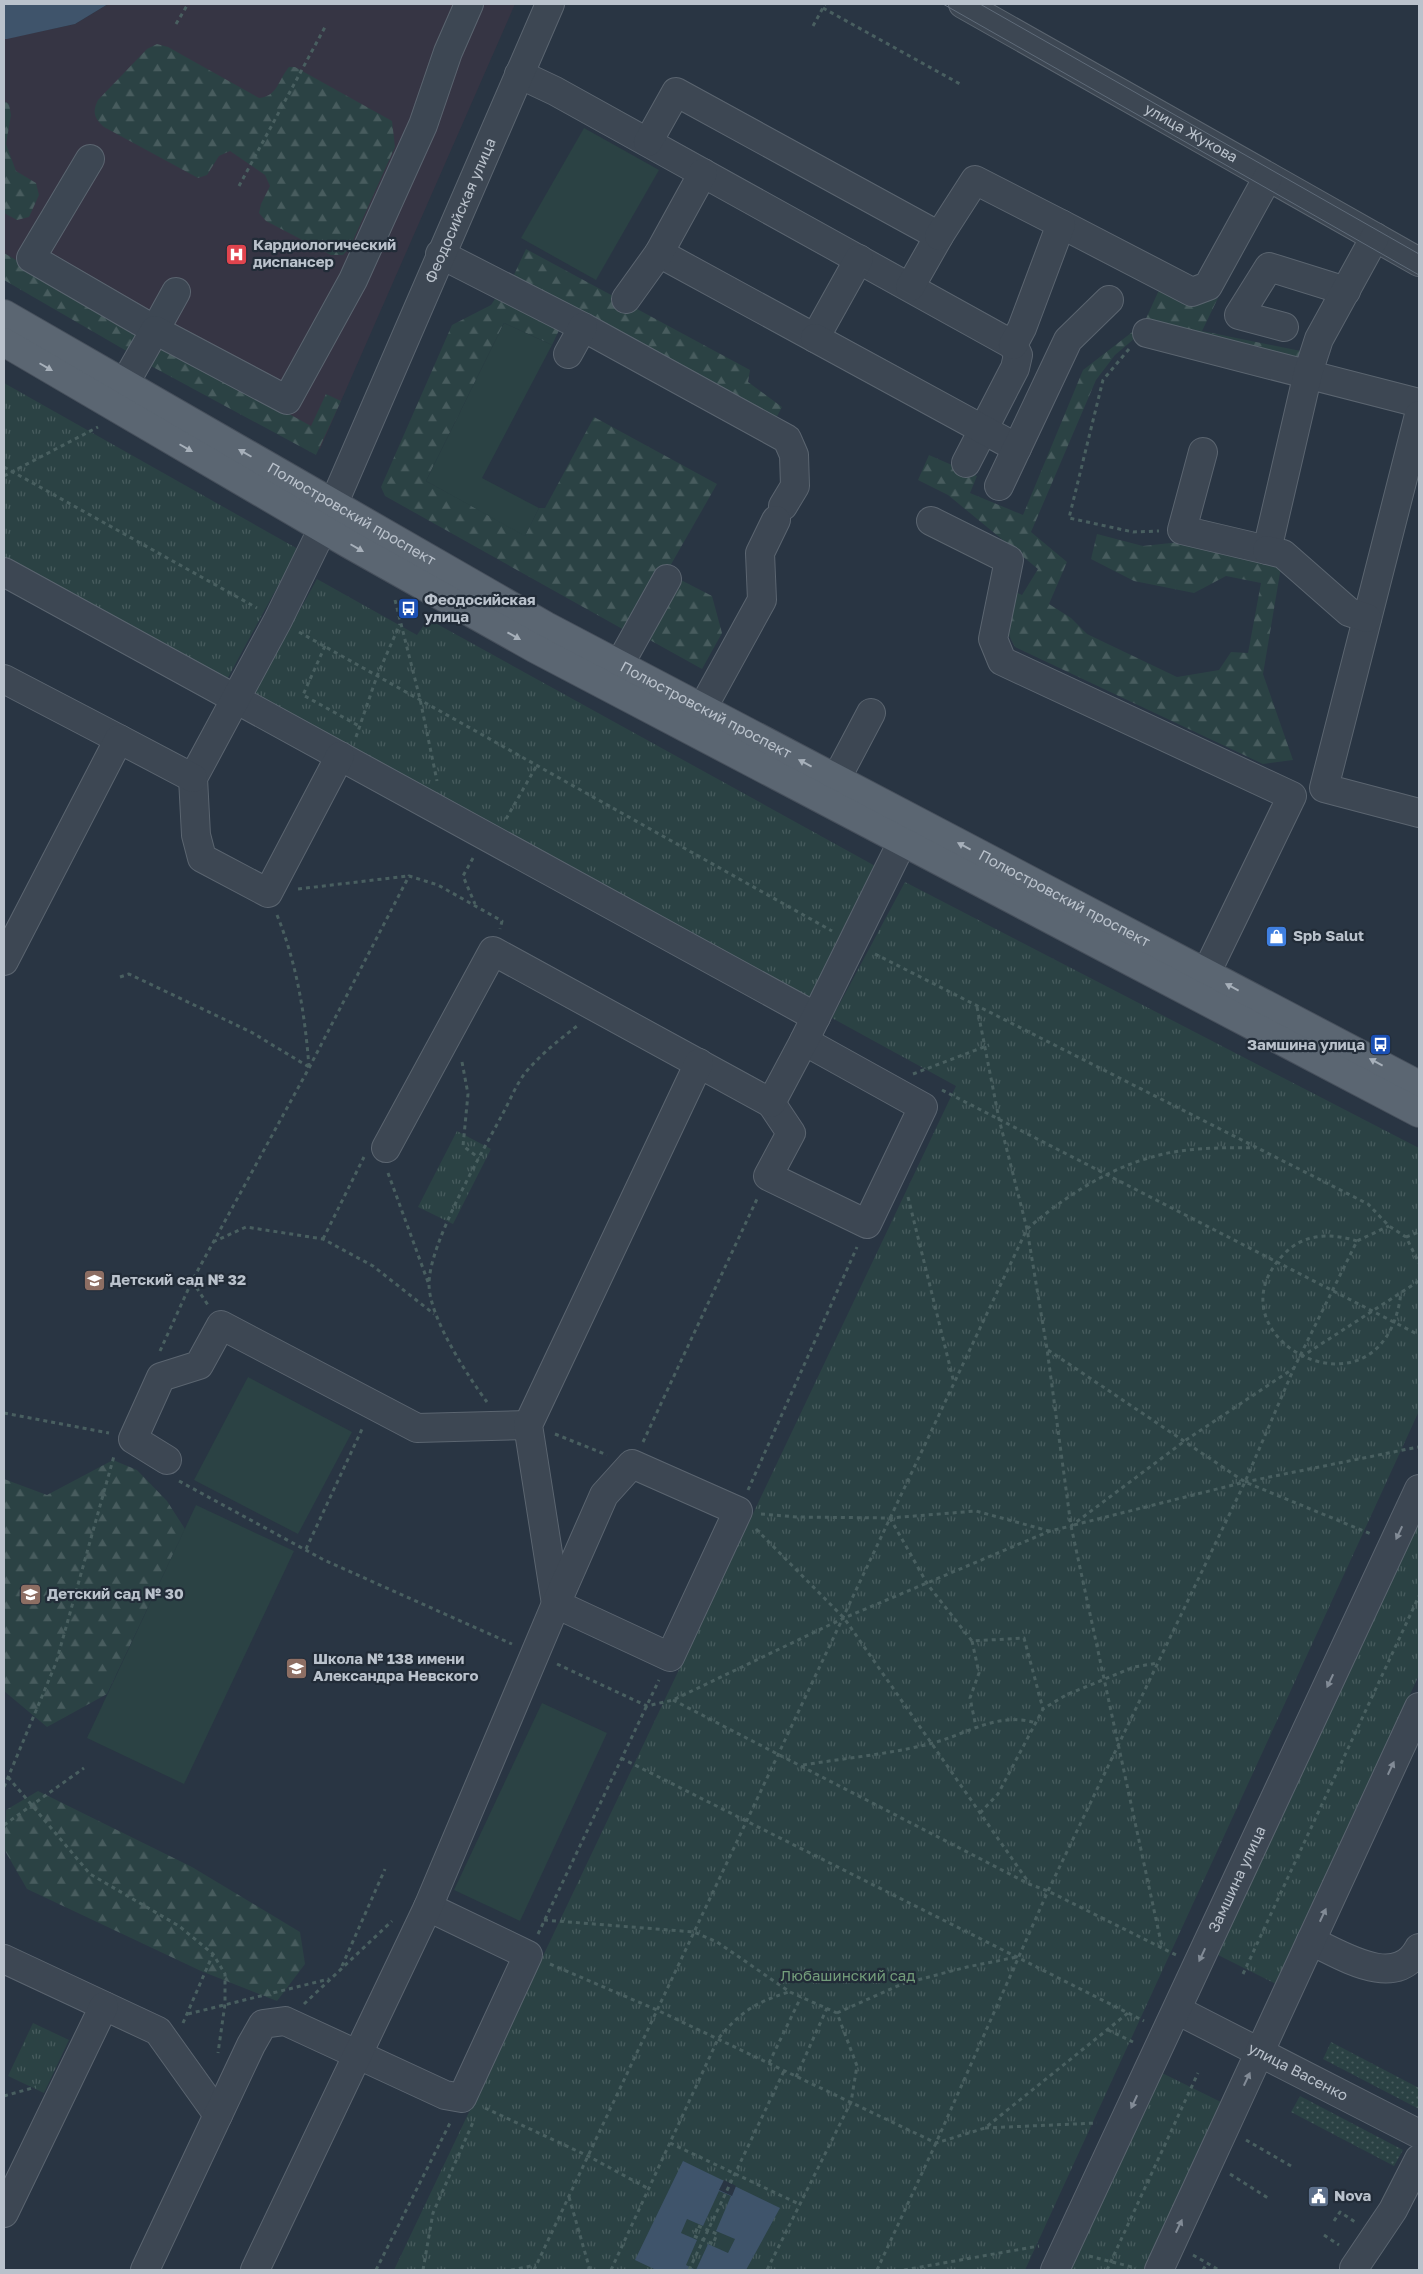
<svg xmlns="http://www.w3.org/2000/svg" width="1423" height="2274" font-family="'Golos Text',sans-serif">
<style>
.medical{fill:#363544}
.grass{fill:url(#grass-dots)}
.forest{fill:url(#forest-firs)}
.park{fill:url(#park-tufts)}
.pitch{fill:#2b4244}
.water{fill:#3f546b;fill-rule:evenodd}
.pier{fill:#293543}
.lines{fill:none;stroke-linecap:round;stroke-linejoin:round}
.minor-casing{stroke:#5b6570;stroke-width:30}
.major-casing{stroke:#47505c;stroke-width:30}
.path{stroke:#495f60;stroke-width:3;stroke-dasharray:4 4;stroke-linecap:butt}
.minor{stroke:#3d4753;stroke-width:28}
.major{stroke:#5b6672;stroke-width:28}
.tram{stroke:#5f6b79;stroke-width:1}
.oneway{fill:#a7b0ba}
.oneway2{fill:#828b96}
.labels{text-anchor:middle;stroke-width:4.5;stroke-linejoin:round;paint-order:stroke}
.street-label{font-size:15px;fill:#bac2cc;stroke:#222c38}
.poi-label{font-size:15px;font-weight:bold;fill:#bac2cc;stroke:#222c38;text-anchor:start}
.park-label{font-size:15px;fill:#739c7a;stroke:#222c38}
</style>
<defs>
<pattern id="grass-dots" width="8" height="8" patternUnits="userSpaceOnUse" patternTransform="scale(1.25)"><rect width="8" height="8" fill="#2b4244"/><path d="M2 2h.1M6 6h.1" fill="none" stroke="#485c5e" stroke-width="1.8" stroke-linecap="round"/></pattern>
<pattern id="forest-firs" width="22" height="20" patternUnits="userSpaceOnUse" patternTransform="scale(1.25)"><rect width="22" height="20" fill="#2b4244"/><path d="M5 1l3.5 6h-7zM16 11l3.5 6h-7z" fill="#485c5e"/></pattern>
<pattern id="park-tufts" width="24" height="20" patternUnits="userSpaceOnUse" patternTransform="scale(1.25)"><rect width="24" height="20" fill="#2b4244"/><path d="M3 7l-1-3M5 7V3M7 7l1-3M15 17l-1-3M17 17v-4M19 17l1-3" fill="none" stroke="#485c5e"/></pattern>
</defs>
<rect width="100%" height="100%" fill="#293543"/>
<path class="medical" d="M 108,4 L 515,4 L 320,449 L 4,268 L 4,39 L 75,24 Z"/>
<g class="grass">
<path d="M 1331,2042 L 1419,2088 L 1419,2109 L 1323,2059 Z"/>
<path d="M 1300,2096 L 1403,2150 L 1394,2166 L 1291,2112 Z"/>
</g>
<g class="forest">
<path d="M 157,44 L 168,47 L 259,98 C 278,96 278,80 289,67 L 295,67 L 392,121 L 395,147 L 350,247 L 343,255 L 331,255 L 266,221 L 259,213 L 261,204 L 270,186 L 265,175 L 230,151 L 219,156 L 207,175 L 198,178 L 104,127 C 94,118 92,112 98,100 L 147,49 Z"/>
<path d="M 4,101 L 9,104 L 11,115 L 6,144 L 16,171 L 36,183 L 39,195 L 29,217 L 17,220 L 4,213 Z"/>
<path d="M 526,249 L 750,370 L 748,382 L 782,407 L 775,420 L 512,279 Z"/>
<path d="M 4,253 L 141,333 L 130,353 L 4,280 Z"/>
<path d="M 1159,290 L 1186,304 L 1218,298 L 1202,331 L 1301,351 L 1296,361 L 1148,327 L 1115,355 L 1096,380 L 1031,532 L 1067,562 L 1049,604 L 1071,618 L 1087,634 L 1177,677 L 1219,670 L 1231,652 L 1248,653 L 1261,583 L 1226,576 L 1194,593 L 1134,581 L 1091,559 L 1097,534 L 1143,546 L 1180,542 L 1281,567 L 1263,674 L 1293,760 L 1263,764 L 1015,647 L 1004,626 L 1013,591 L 1022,595 L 1038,569 L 948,495 L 918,480 L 929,455 L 977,476 L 970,493 L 1023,515 L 1083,370 L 1144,323 Z"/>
<path d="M 499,293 L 562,324 L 552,345 L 504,323 L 426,481 L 525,535 L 539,508 L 545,508 L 594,417 L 717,484 L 669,568 L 626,631 L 385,496 L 381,487 L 452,325 L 491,305 Z"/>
<path d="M 164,345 L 311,426 L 326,394 L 341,401 L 316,455 L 151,366 Z"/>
<path d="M 679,579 L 712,596 L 722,633 L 702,669 L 648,639 Z"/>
<path d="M 113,1460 L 137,1470 L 167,1501 L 185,1529 L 107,1694 L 47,1727 L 4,1691 L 4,1479 L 47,1495 Z"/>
<path d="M 38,1791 L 192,1867 L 300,1932 L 305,1964 L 277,2001 L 201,1971 L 27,1889 L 4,1849 L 6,1810 Z"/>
</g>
<g class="park">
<path d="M 4,383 L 298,549 L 225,683 L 4,561 Z"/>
<path d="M 317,579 L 417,635 L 428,619 L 877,867 L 807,1004 L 252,697 Z"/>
<path d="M 905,882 L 1419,1148 L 1419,1411 L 1025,2270 L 394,2270 L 956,1086 L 832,1018 Z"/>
<path d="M 457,1131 L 491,1149 L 453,1224 L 418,1207 Z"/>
<path d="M 1419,1519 L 1419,1675 L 1276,1984 L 1216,1954 Z"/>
<path d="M 33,2023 L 69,2040 L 44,2093 L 8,2076 Z"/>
<path d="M 1162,2073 L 1221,2102 L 1144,2270 L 1070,2270 Z"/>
</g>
<g class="pitch">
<path d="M 584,128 L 659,170 L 596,280 L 521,238 Z"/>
<path d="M 504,323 L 552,345 L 482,478 L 539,508 L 525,536 L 426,481 Z"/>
<path d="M 248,1377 L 352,1432 L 298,1534 L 194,1480 Z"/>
<path d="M 196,1505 L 294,1551 L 184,1784 L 87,1738 Z"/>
<path d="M 542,1703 L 607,1733 L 520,1921 L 454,1890 Z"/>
</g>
<g class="water">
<path d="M 4,4 L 108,4 L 75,24 L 7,39 L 4,39 Z"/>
<path d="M 683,2161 L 780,2208 L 746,2270 L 656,2270 L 635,2260 ZM 719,2191 L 731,2196 L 716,2231 L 735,2239 L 728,2253 L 708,2244 L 696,2270 L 686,2265 L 697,2240 L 681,2233 L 687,2219 L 703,2226 Z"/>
</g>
<path class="pier" d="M 724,2180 L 736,2186 L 732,2196 L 719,2190 Z"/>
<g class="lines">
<defs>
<g id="minor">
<path id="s1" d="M 963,4 L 1419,262"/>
<path d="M 519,74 L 555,91 L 1013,345 L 1018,355 L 1015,368 L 966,463"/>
<path d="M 648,142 L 676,92 L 939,236 L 910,287"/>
<path d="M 90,159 L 31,258 L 155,330 L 176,292"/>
<path d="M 1061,224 L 1192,292 L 1208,286 L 1268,177"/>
<path d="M 939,236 L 975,180 L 1061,224 L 1022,328 L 1013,345"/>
<path d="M 659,253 L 815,338 L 859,259"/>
<path d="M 440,254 L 583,327 L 787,439 L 794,455 L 795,486 L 783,506"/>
<path d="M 626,299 L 659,253 L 703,173"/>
<path d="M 1284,327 L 1239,315 L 1269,267 L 1346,291"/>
<path d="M 1147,333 L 1419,403"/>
<path d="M 815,338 L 1017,448"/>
<path d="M 568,354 L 583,327"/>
<path d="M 113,404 L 155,330 L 287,400 L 353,280 L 423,125 L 448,52 L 469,4"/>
<path d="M 1419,415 L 1324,788 L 1419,813"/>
<path d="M 1203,452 L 1182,530 L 1267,550 L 1308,373 L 1319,339 L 1375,237"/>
<path d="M 999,486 L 1068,340 L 1109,300"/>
<path d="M 931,521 L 1009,560 L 993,639 L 1002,661 L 1292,796 L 1196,994"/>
<path d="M 1267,550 L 1283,554 L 1349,612 L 1367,618"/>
<path d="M 4,572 L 816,1017"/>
<path d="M 4,679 L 119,739"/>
<path d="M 608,685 L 667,579"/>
<path d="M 691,729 L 762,600 L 760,553 L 776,520"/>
<path id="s2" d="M 340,756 L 268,893 L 202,858 L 196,835 L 193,778 L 278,620 L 323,528 L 550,4"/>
<path d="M 825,800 L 871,713"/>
<path d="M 4,961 L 119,739 L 193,778"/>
<path d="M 771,1103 L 791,1133 L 768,1176 L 867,1224 L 923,1107 L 804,1041"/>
<path d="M 386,1148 L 493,951 L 771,1103 L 804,1041 L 912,822"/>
<path d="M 167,1460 L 133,1439 L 161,1377 L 199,1365 L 221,1325 L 417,1428 L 528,1425"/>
<path d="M 556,1604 L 528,1425 L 699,1063"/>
<path d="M 1311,1941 C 1342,1955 1396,1991 1419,1948"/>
<path d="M 4,1959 L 158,2031 L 218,2115"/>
<path id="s3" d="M 1177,2010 L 1419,2134"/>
<path d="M 4,2213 L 104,2006"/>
<path d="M 1354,2268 L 1393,2210 L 1419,2159"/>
<path d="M 145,2270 L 251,2045 L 263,2024 L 285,2021 L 445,2095 L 462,2098 L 528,1955 L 428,1907"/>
<path d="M 255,2270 L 428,1907 L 556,1604 L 604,1495 L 632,1464 L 738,1511 L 670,1657 L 556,1604"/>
<path id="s4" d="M 1055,2270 L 1419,1489"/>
<path d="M 1159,2270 L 1419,1707"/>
</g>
<g id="major">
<path id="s5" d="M 4,314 L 546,626 L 1419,1085"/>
<path d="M 4,342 L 349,544 L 534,648 L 1419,1113"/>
</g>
</defs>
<use href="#minor" class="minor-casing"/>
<use href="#major" class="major-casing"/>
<g class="path">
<path d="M 823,8 L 960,84"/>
<path d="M 176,24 L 188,4"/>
<path d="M 813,26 L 825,4"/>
<path d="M 239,186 L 325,27"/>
<path d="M 1129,349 L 1103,380 L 1069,518 L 1133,532 L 1159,531"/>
<path d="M 4,467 L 257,608"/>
<path d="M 4,476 L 98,427"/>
<path d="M 395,600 L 420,699 L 437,781"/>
<path d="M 299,632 L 832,931"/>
<path d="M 325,646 L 303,695 L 359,726"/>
<path d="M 356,737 L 377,676 L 400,624"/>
<path d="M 506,819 L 537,765"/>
<path d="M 473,858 L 463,876 L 475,904"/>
<path d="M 298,889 L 408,876"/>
<path d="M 277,915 C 297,964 305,1015 309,1067"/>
<path d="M 875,954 L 1368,1204 L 1389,1226 L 1406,1237 L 1419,1263"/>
<path d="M 120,977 L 129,974 L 251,1032 L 309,1067"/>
<path d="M 977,1007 L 999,1119 L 1027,1229 L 1047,1349 L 1071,1526 L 1162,1947"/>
<path d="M 462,1062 L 468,1094 L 463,1146 L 479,1158"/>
<path d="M 913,1074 L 989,1045"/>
<path d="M 942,1090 L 1419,1335"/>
<path d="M 388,1173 L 428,1282"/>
<path d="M 908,1197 L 954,1383"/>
<path d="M 1406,1237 L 1419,1232"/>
<path d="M 323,1239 L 364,1157"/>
<path d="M 1357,1241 C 1332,1233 1304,1233 1284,1254 C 1202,1338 1384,1432 1401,1293"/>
<path d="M 213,1242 L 246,1227 L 323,1239 L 373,1266 L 434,1314"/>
<path d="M 192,1281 L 208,1305"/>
<path d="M 1048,1350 L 1245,1482 L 1371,1534"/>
<path d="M 160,1351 L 192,1281 L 309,1068 L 409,876 L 438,885 L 502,921 L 500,929"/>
<path d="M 1301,1357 L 1419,1281"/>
<path d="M 487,1402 C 467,1375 429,1317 429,1284 C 429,1243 482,1153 502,1115 C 510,1101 516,1084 526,1072 C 541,1054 559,1040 577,1026"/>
<path d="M 4,1413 L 109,1433"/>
<path d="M 555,1434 L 607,1455"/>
<path d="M 643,1442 L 757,1199"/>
<path d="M 179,1481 L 324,1560 L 512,1644"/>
<path d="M 748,1490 L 857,1247"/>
<path d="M 761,1514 L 797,1517 L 890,1518 L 976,1511 L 1049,1531"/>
<path d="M 890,1518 L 928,1585 L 972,1641 L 1024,1638 L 1043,1709"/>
<path d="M 1074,1525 L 1245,1482 L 1418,1447"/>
<path d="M 756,1529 L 844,1618 L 1029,1883"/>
<path d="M 306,1549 L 363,1427"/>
<path d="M 972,1641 L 979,1673 L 970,1698 L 976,1727"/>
<path d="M 557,1664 L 647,1706 L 673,1700 L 844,1618 L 1050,1531 L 1071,1526 L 1186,1440 L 1294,1368"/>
<path d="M 673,1700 L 1029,1884 L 1048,1891 L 1176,1955"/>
<path d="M 621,1758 L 1144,2021"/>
<path d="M 803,1765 C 846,1758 891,1754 933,1743 C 967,1734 999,1711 1036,1723"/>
<path d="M 8,1777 L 90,1874 L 179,1926 L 213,1954 L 225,1974 L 225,2004 L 218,2053"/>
<path d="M 4,1787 L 56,1663 L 114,1456"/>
<path d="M 980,1813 L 998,1794 L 1043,1709 L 1066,1695 L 1134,1667 L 1158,1663"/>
<path d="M 4,1825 L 84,1768"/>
<path d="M 544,1920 L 694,1932 L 717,1942 L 790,1992 L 837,2013 L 857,2066 L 851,2102 L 767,2270"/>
<path d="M 538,1934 L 659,1680"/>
<path d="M 550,1964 L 657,2010 L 936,2143 L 985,2128 L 1128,2013"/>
<path d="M 342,1966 L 385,1869"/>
<path d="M 1243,1974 L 1419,1596"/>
<path d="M 304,2004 L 392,1921"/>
<path d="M 837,2013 L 902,1984 L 967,1967 L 1017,1957"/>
<path d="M 188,2014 L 329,1979"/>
<path d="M 183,2023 L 213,1954"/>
<path d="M 1108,2030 L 1133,2042"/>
<path d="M 769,2063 L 801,1997"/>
<path d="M 796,2077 L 827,2008"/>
<path d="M 4,2096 L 36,2087"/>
<path d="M 485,2108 L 588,2156 L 649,2189"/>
<path d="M 985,2128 L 1097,2123"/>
<path d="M 1246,2140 L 1291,2166"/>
<path d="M 670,2143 L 801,2205"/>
<path d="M 1230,2174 L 1268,2198"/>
<path d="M 569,2197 L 590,2270"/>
<path d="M 1334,2221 L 1340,2212 L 1355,2222"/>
<path d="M 698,2226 L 717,2234 L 713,2244 L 694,2236 Z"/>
<path d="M 1324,2235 L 1339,2245"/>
<path d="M 1193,2255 L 1219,2270"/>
<path d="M 1089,2256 L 1136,2268"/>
<path d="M 376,2270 L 451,2121"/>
<path d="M 423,2270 L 433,2213 L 474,2120"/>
<path d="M 511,2270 L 536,2265"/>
<path d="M 534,2270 L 1027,1229 C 1063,1198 1105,1170 1152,1157 C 1181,1148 1224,1147 1255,1148"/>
<path d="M 611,2270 L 718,2039 C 740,2012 756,2002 789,1992"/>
<path d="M 689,2270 L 784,2071"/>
<path d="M 877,2270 L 936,2143 L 1048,1891 L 1245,1482 L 1294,1368 L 1357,1241 L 1389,1226"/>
<path d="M 904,2270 L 1039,2246"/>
<path d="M 1107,2270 L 1198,2073"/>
<path d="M 1203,2270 L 1207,2263"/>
</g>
<use href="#minor" class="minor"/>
<use href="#major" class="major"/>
<g class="tram">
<path d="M 943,4 L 1419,275"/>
<path d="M 980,4 L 1419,254"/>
</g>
</g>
<defs><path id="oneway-solid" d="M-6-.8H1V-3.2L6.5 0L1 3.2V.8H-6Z" transform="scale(1.25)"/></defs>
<g class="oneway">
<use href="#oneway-solid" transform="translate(46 367) rotate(30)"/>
<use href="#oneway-solid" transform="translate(186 448) rotate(30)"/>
<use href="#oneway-solid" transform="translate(245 453) rotate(-150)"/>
<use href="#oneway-solid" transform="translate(357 548) rotate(30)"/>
<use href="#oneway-solid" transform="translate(514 636) rotate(29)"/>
<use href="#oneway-solid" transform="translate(805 763) rotate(-152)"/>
<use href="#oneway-solid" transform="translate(964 846) rotate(-152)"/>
<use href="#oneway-solid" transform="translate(1232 987) rotate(-152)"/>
<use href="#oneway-solid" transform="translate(1376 1062) rotate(-152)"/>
</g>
<g class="oneway2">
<use href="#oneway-solid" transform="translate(1399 1533) rotate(115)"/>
<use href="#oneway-solid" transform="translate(1330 1681) rotate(115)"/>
<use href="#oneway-solid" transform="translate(1391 1768) rotate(-65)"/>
<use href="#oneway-solid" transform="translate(1323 1915) rotate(-65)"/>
<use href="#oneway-solid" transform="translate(1202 1955) rotate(115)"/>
<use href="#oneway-solid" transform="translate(1247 2079) rotate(-65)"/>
<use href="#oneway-solid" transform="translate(1134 2102) rotate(115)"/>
<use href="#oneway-solid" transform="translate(1179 2226) rotate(-65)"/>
</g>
<defs>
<symbol id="hospital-square" viewBox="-11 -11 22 22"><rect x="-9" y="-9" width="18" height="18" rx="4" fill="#e0444e" stroke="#222c38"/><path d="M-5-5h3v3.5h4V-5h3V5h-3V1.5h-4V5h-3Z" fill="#fff"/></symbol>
<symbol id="bus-square" viewBox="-11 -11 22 22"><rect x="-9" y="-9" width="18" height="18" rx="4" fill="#1a4fb4" stroke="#222c38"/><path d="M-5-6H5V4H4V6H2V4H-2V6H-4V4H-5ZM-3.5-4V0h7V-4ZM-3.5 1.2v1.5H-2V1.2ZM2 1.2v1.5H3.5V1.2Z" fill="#fff"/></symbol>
<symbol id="shop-square" viewBox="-11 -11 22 22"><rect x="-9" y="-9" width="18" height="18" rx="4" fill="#3f7fe0" stroke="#222c38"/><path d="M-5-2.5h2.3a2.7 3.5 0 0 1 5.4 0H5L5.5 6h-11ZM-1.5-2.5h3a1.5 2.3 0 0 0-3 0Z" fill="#fff"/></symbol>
<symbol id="school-square" viewBox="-11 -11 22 22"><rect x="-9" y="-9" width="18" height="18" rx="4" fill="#8d6e63" stroke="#222c38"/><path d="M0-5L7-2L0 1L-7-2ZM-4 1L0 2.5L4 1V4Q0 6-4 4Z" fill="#fff"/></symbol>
<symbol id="civic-square" viewBox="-11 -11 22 22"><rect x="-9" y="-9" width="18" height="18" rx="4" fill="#5c6f8a" stroke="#222c38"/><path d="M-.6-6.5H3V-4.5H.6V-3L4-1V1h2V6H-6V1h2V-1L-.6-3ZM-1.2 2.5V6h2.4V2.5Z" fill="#fff"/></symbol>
</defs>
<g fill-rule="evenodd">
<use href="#hospital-square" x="224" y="242" width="25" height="25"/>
<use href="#bus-square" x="396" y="596" width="25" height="25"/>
<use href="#shop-square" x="1264" y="924" width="25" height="25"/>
<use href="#bus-square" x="1368" y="1032" width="25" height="25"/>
<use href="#school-square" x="82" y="1268" width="25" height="25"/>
<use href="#school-square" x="18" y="1582" width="25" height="25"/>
<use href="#school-square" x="284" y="1656" width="25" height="25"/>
<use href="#civic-square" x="1306" y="2184" width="25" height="25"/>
</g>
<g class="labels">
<g class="street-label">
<text dy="5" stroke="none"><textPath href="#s1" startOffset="262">улица Жукова</textPath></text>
<text dy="5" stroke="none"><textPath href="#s2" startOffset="938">Феодосийская улица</textPath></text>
<text dy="5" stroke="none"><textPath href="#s5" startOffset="401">Полюстровский проспект</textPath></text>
<text dy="5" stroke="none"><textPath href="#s5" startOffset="806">Полюстровский проспект</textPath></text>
<text dy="5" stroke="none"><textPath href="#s5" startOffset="1211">Полюстровский проспект</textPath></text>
<text dy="5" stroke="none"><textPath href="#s4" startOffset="431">Замшина улица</textPath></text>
<text dy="5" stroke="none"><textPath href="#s3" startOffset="136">улица Васенко</textPath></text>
</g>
<g class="poi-label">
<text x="253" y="250">Кардиологический<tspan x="253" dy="17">диспансер</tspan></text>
<text x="424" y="605">Феодосийская<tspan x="424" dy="17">улица</tspan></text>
<text x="1293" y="941">Spb Salut</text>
<text x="1365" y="1050" text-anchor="end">Замшина улица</text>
<text x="110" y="1285">Детский сад № 32</text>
<text x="47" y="1599">Детский сад № 30</text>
<text x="313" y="1664">Школа № 138 имени<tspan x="313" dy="17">Александра Невского</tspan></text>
<text x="1334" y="2201">Nova</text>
</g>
<g class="park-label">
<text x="848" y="1981">Любашинский сад</text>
</g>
</g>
<rect width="1423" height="2274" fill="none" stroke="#bac2cc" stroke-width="10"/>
</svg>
